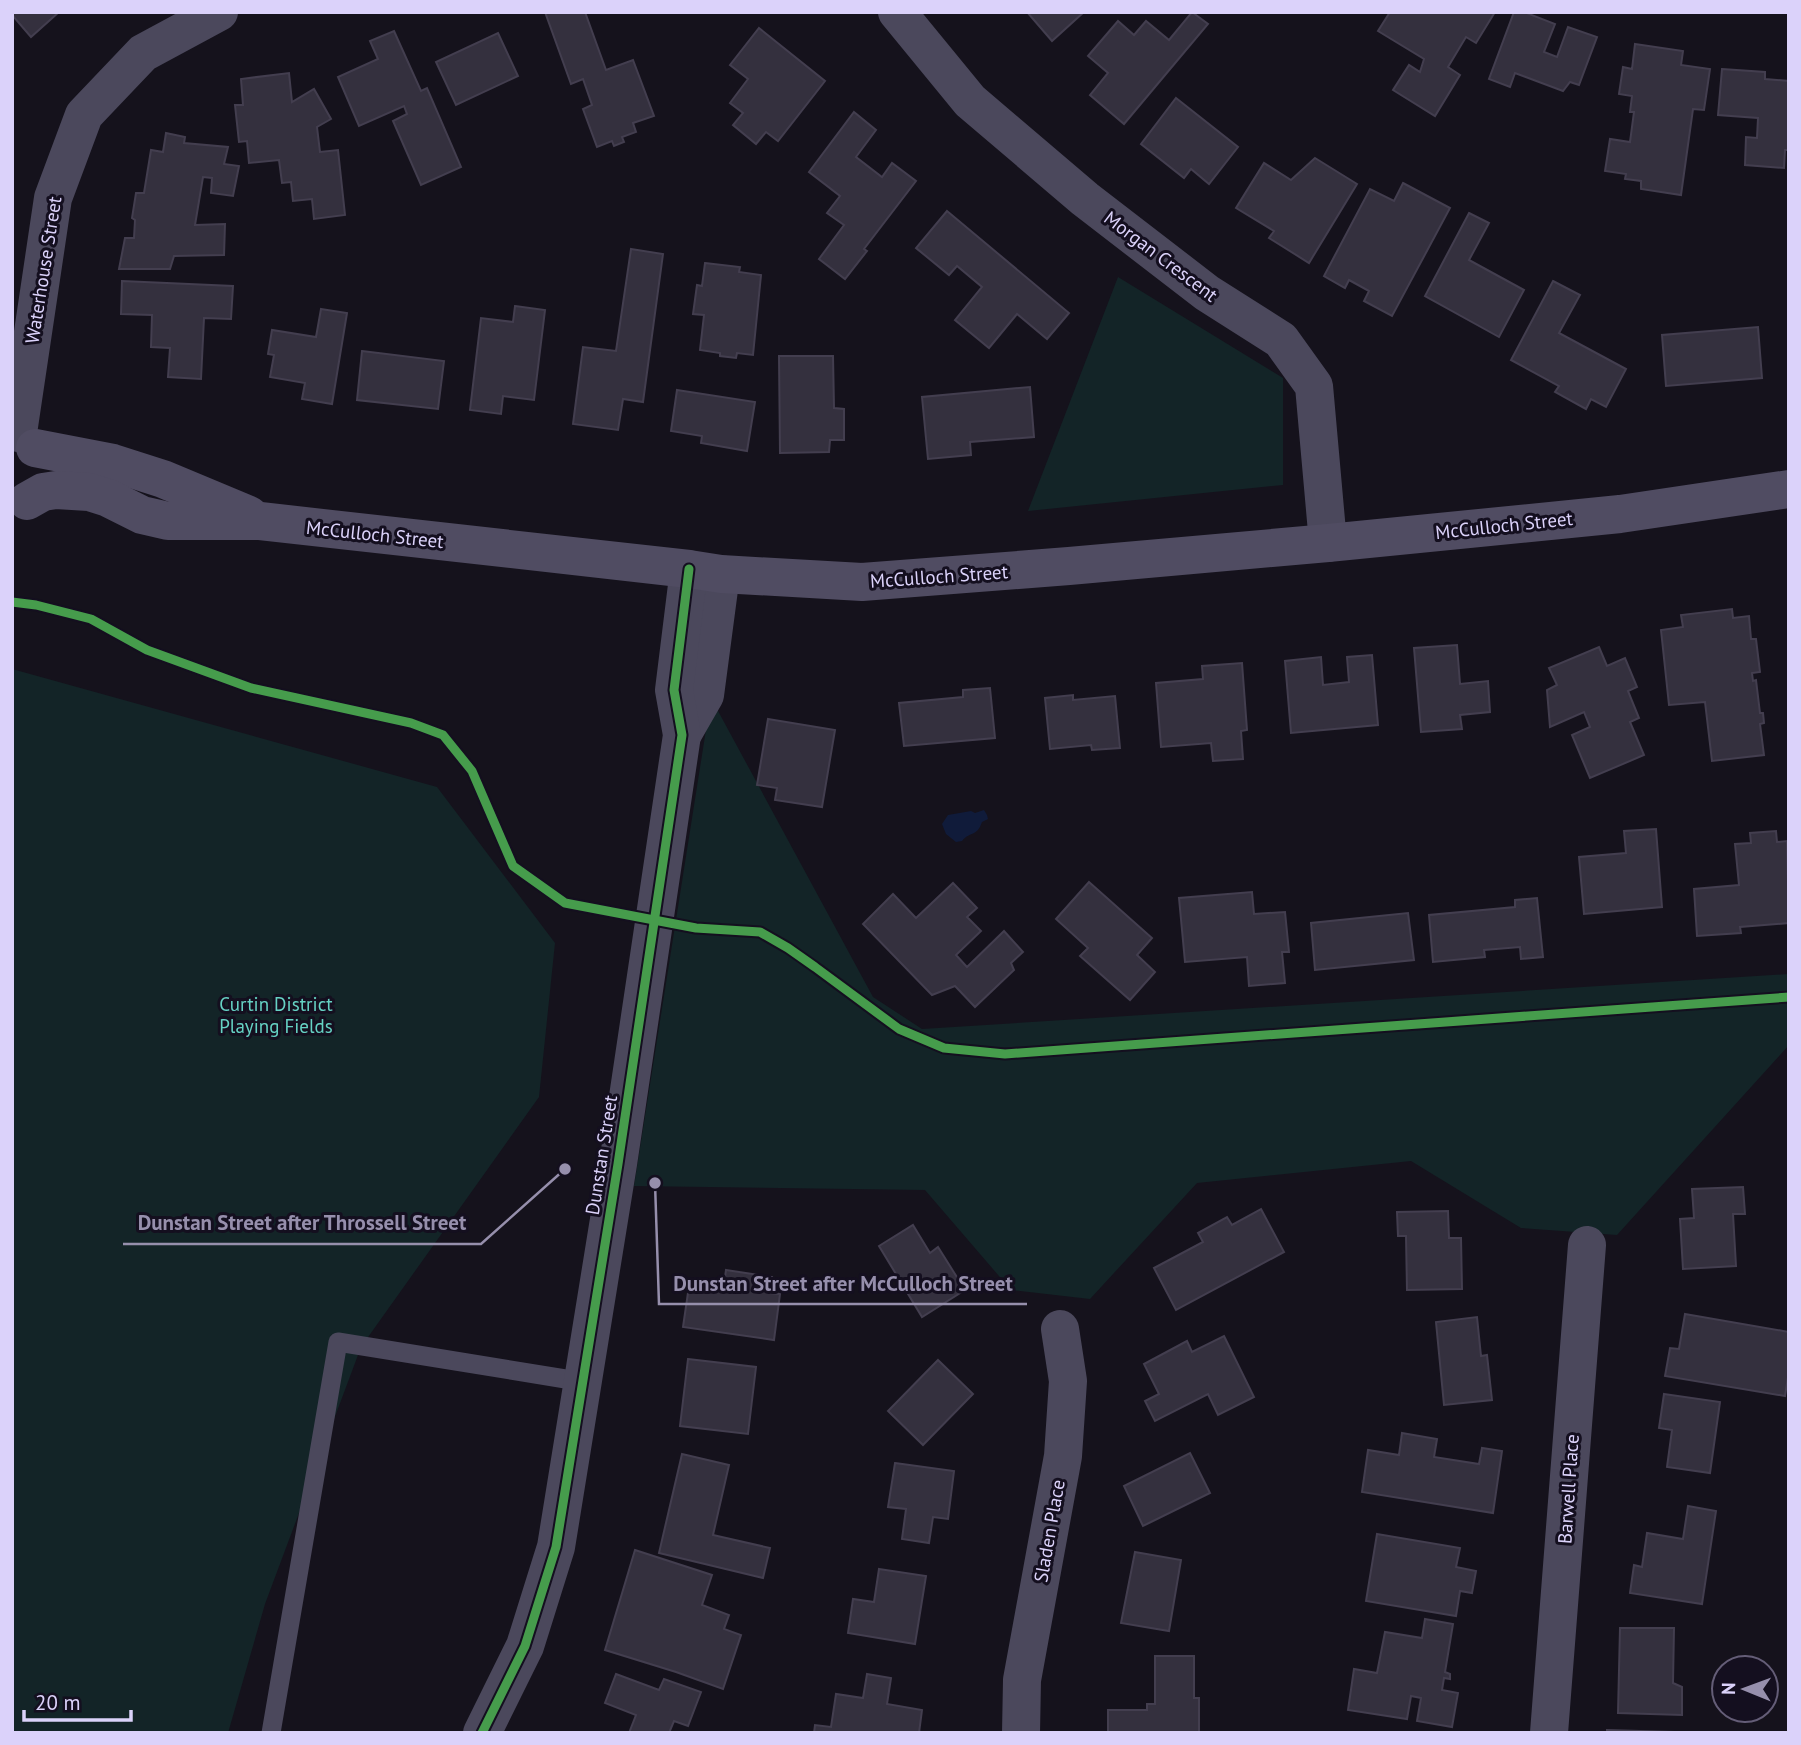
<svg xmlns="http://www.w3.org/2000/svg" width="1801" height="1745" font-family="'PT Sans',sans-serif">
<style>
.green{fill:#132427}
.water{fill:#101b3a}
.building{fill:#34303e;stroke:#433e4f;stroke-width:2}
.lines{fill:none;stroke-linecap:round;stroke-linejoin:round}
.lane{stroke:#4b485c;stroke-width:19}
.street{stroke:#4b485c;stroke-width:38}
.secondary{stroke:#504c62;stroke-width:38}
.cycleway-casing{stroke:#140f1f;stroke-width:13}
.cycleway{stroke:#469c4c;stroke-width:9}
.labels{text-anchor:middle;stroke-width:6;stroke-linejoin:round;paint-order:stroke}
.street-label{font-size:19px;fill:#dbd2fa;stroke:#140f1f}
.park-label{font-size:19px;fill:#66d2c4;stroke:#140f1f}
.leader{fill:none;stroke:#968fac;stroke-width:2.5}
.callout-dot{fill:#968fac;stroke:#140f1f;stroke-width:2.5}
.callout-label{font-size:21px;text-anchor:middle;font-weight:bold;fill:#968fac;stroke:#140f1f;stroke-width:6;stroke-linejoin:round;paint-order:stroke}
</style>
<rect width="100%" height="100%" fill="#15121c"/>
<g class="green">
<path d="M 1118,277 L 1283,378 L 1283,485 L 1028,511 Z"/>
<path d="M 12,669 L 437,787 L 555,943 L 539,1097 L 361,1347 L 265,1604 L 228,1733 L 12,1733 Z"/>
<path d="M 711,698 L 873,997 L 922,1029 L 1789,974 L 1789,1045 L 1617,1235 L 1521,1228 L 1411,1161 L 1197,1183 L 1090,1299 L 1011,1290 L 925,1190 L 634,1186 Z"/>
</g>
<path class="water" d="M 984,810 L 987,815 L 988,819 L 982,822 C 977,837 970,831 962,841 L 956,842 L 946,834 L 942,824 L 948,815 L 971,811 L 975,813 Z"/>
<g class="building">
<path d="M 12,12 L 59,12 L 31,37 L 12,15 Z"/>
<path d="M 545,12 L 585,12 L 606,70 L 633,60 L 654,116 L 633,123 L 636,132 L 622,137 L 624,142 L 614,146 L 612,141 L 597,147 L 583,109 L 592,105 L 583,79 L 571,84 Z"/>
<path d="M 1027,12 L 1084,12 L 1052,41 Z"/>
<path d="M 1192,12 L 1208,24 L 1124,124 L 1090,95 L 1108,73 L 1088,56 L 1118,21 L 1134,35 L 1146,21 L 1169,40 Z"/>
<path d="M 1390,12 L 1495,12 L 1476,43 L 1466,37 L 1448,67 L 1460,75 L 1435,116 L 1393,90 L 1409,65 L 1420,72 L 1424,59 L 1378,31 Z"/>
<path d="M 1514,12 L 1524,12 L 1555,24 L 1544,52 L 1557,57 L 1568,27 L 1597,37 L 1579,85 L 1570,82 L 1563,91 L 1515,73 L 1510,87 L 1489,79 Z"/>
<path d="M 759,28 L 825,81 L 778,141 L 766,132 L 756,144 L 733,125 L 743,113 L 730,103 L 748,79 L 730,65 Z"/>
<path d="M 394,31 L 421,91 L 427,88 L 461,167 L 421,185 L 393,121 L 407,114 L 404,106 L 359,126 L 338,77 L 378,59 L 370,41 Z"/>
<path d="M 498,33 L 518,76 L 456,105 L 436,62 Z"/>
<path d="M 1635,44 L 1683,51 L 1681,65 L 1710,69 L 1704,110 L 1693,109 L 1681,195 L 1641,189 L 1641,181 L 1625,179 L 1626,174 L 1605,171 L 1610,139 L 1630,142 L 1634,112 L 1630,112 L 1632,96 L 1619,94 L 1623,67 L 1632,69 Z"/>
<path d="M 1722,69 L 1765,72 L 1765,79 L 1789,81 L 1789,150 L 1785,150 L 1784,168 L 1745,165 L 1746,137 L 1757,138 L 1758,118 L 1718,115 Z"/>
<path d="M 289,73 L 292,102 L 314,89 L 331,119 L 317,127 L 320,152 L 338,150 L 345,215 L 314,219 L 312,199 L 293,201 L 291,182 L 282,183 L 279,160 L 249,163 L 247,141 L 239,142 L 235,105 L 243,105 L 241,79 Z"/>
<path d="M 1176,98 L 1238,147 L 1209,184 L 1191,169 L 1184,178 L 1141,144 Z"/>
<path d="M 854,112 L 876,130 L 856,157 L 882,177 L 892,163 L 916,181 L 864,249 L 867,251 L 845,279 L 819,259 L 844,225 L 827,213 L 840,196 L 809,172 Z"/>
<path d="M 166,133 L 185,137 L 184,143 L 228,147 L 224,164 L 239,166 L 233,196 L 211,193 L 212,178 L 203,177 L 195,225 L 225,224 L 224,255 L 174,256 L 170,269 L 119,269 L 125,238 L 134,238 L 135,220 L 132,218 L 136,193 L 144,193 L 151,150 L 163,152 Z"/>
<path d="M 1315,158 L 1357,184 L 1309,263 L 1269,238 L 1274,231 L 1236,208 L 1264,163 L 1291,180 Z"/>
<path d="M 1403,183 L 1450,208 L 1392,316 L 1364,301 L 1369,291 L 1349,280 L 1345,288 L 1324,276 L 1370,189 L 1394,201 Z"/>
<path d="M 947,211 L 1069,313 L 1047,339 L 1017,314 L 989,348 L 955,320 L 982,287 L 957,266 L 949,275 L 916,248 Z"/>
<path d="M 1469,213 L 1489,223 L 1469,260 L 1524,290 L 1499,337 L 1425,296 Z"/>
<path d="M 631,249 L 663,254 L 643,402 L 623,399 L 618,430 L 573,424 L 583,347 L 616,351 Z"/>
<path d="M 705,263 L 740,267 L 739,272 L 761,275 L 753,355 L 737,353 L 736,358 L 720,356 L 720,353 L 700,350 L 704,315 L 693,314 L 697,285 L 702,286 Z"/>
<path d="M 122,281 L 233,286 L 231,319 L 204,318 L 201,379 L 168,377 L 170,348 L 151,347 L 152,315 L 121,314 Z"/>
<path d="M 1553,281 L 1580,295 L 1559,333 L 1626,369 L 1606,407 L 1591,399 L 1586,409 L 1555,392 L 1559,386 L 1511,360 Z"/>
<path d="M 515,306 L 545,310 L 534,400 L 503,396 L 501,414 L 470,410 L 481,318 L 513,322 Z"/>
<path d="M 321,309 L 347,313 L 332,404 L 302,399 L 305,383 L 270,377 L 274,355 L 268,354 L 272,330 L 316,337 Z"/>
<path d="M 1758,327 L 1762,378 L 1666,386 L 1662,335 Z"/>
<path d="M 362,351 L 444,361 L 438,409 L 357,400 Z"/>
<path d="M 779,356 L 833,356 L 834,408 L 844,409 L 844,440 L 830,440 L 829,452 L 780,453 Z"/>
<path d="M 1030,387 L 1034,437 L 970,442 L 971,455 L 928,459 L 922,397 Z"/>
<path d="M 677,390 L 755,402 L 747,451 L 701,443 L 702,436 L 671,431 Z"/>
<path d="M 1732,609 L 1733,618 L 1749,616 L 1751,639 L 1756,639 L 1760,672 L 1752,673 L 1753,681 L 1756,680 L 1760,713 L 1763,713 L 1764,723 L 1760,724 L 1764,755 L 1712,761 L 1705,702 L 1669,705 L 1661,630 L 1683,627 L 1681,615 Z"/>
<path d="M 1457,645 L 1460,684 L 1488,681 L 1490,712 L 1460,715 L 1462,729 L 1421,732 L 1414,648 Z"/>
<path d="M 1599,647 L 1607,666 L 1625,658 L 1637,687 L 1628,691 L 1639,718 L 1630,722 L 1644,755 L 1590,778 L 1572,735 L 1590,727 L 1584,712 L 1550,727 L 1547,690 L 1557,685 L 1549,668 Z"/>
<path d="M 1372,655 L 1378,725 L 1291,733 L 1285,661 L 1321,657 L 1323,685 L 1349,682 L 1347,657 Z"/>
<path d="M 1242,663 L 1247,730 L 1241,731 L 1243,759 L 1213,761 L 1211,743 L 1161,747 L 1156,683 L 1203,679 L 1202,666 Z"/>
<path d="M 990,688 L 995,738 L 904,746 L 899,703 L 963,697 L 963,690 Z"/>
<path d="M 1073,695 L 1073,700 L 1115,696 L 1120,748 L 1092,750 L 1091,745 L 1050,749 L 1045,698 Z"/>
<path d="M 768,719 L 835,730 L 822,807 L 775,800 L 777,788 L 757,785 Z"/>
<path d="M 1656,829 L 1662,907 L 1584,914 L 1579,857 L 1626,853 L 1624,831 Z"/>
<path d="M 1776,831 L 1777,842 L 1787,841 L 1789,923 L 1740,927 L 1741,933 L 1697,936 L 1694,889 L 1739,885 L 1735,844 L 1751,843 L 1750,833 Z"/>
<path d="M 1089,882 L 1152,938 L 1137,955 L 1155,972 L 1130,1000 L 1080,956 L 1088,948 L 1056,919 Z"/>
<path d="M 953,883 L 977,908 L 967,917 L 981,931 L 956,955 L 967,967 L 1004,931 L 1023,952 L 1011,963 L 1014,970 L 975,1007 L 955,986 L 932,995 L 863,924 L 893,894 L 916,918 Z"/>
<path d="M 1252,892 L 1254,914 L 1285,912 L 1289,952 L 1282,952 L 1285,983 L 1249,986 L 1247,957 L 1185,962 L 1179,898 Z"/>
<path d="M 1537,898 L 1543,957 L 1521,959 L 1520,947 L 1484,950 L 1485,957 L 1433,962 L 1429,915 L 1515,907 L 1515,900 Z"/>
<path d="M 1408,913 L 1414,960 L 1315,970 L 1311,923 Z"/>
<path d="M 1743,1187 L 1745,1214 L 1733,1214 L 1736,1266 L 1683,1269 L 1680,1219 L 1694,1218 L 1692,1189 Z"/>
<path d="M 1261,1209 L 1284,1252 L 1176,1310 L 1154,1268 L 1203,1242 L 1198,1233 L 1227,1217 L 1232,1225 Z"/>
<path d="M 1448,1211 L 1449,1238 L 1461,1238 L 1462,1289 L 1407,1290 L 1406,1236 L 1398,1236 L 1397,1212 Z"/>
<path d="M 913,1225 L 930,1253 L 938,1247 L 965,1290 L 922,1317 L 879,1246 Z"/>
<path d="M 726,1270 L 772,1277 L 770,1293 L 780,1294 L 774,1340 L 683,1327 L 689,1286 L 723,1291 Z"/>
<path d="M 1685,1314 L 1789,1332 L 1789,1371 L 1785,1396 L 1665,1376 L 1670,1348 L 1679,1349 Z"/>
<path d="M 1477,1317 L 1481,1356 L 1487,1355 L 1492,1400 L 1444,1405 L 1436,1322 Z"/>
<path d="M 1224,1336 L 1254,1397 L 1218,1415 L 1208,1394 L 1155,1421 L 1145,1401 L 1159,1394 L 1144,1364 L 1187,1341 L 1192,1352 Z"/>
<path d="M 688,1359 L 756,1367 L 748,1434 L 680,1426 Z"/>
<path d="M 938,1360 L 973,1394 L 923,1445 L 888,1411 Z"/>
<path d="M 1664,1394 L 1720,1402 L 1710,1473 L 1667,1467 L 1672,1430 L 1659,1428 Z"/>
<path d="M 1402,1433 L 1437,1439 L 1434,1457 L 1479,1464 L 1482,1448 L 1502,1451 L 1493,1513 L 1362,1492 L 1368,1450 L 1399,1455 Z"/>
<path d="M 1190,1453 L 1210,1493 L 1143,1526 L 1124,1486 Z"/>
<path d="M 682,1454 L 729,1465 L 713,1535 L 770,1548 L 763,1578 L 659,1553 Z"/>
<path d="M 895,1463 L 954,1471 L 948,1519 L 933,1517 L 929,1543 L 902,1539 L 906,1509 L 888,1507 Z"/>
<path d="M 1688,1506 L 1716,1511 L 1702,1604 L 1630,1593 L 1634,1565 L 1642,1567 L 1647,1533 L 1683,1539 Z"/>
<path d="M 1377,1534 L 1460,1548 L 1456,1567 L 1476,1571 L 1472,1593 L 1460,1591 L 1456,1616 L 1366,1601 Z"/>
<path d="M 635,1550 L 712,1575 L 702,1605 L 729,1615 L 724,1629 L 741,1635 L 723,1689 L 676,1672 L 605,1650 Z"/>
<path d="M 1135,1552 L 1181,1560 L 1169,1631 L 1121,1623 Z"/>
<path d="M 879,1569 L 926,1576 L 915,1644 L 848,1633 L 853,1599 L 874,1602 Z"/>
<path d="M 1425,1619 L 1453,1624 L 1445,1672 L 1450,1674 L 1450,1679 L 1444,1678 L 1442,1690 L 1458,1693 L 1452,1727 L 1417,1721 L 1421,1698 L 1411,1696 L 1407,1719 L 1348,1710 L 1354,1669 L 1377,1673 L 1385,1632 L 1422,1638 Z"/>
<path d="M 1620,1628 L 1674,1628 L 1673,1683 L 1682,1687 L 1682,1715 L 1618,1713 Z"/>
<path d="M 1155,1656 L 1194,1656 L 1194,1698 L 1199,1698 L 1199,1733 L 1108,1733 L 1108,1710 L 1147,1710 L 1147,1704 L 1155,1704 Z"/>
<path d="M 616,1674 L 659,1690 L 664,1679 L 701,1692 L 688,1726 L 674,1721 L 669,1733 L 629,1733 L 636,1715 L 605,1703 Z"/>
<path d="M 867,1674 L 891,1678 L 887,1704 L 922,1710 L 919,1733 L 814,1733 L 815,1725 L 831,1727 L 836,1694 L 863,1698 Z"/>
<path d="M 1607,1730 L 1674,1732 L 1674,1733 L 1607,1733 Z"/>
</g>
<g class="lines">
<path class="lane" d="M 271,1733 L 338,1342 L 584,1382"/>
<g class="street">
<path d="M 897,12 L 970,101 L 1085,199 L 1207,293 L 1281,340 L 1314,386 L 1328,543"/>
<path d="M 18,433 L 53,198 L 84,115 L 143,53 L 219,12"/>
<path d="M 682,735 L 705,695 L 721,574"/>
<path d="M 482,1733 L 525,1646 L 556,1547 L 618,1164 L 682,735 L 674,690 L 689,569"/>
<path d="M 1021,1733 L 1022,1680 L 1063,1456 L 1068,1381 L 1060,1329"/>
<path d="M 1549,1733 L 1587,1245"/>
</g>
<g class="secondary">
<path d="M 35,448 L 113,463 L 163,479 L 249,515"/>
<path d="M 27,501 L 43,492 L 56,490 L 89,492 L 108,498 L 142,515 L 168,521 L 260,521 L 689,569 L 721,574 L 862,582 L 1069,566 L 1328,543 L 1620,514 L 1789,489"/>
</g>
<defs>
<g id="cycleway">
<path d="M 12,602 L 36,605 L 91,619 L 147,650 L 251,688 L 411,723 L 443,735 L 472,771 L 513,866 L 565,903 L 696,928 L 760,932 L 788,948 L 815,967 L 899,1029 L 944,1048 L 1005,1054 L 1789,997"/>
<path d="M 482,1733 L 525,1646 L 556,1547 L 618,1164 L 682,735 L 674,690 L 689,569"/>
</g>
</defs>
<use href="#cycleway" class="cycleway-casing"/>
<use href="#cycleway" class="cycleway"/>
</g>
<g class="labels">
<g class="street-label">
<text transform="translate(1161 256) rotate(37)" y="7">Morgan Crescent</text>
<text transform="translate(43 270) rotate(-81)" y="7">Waterhouse Street</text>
<text transform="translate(1504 525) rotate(-6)" y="7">McCulloch Street</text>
<text transform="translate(375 534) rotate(6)" y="7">McCulloch Street</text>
<text transform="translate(939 576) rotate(-4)" y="7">McCulloch Street</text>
<text transform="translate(601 1155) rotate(-81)" y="7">Dunstan Street</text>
<text transform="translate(1568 1489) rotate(-86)" y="7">Barwell Place</text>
<text transform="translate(1049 1531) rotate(-80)" y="7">Sladen Place</text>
</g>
<g class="park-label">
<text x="276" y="1011">Curtin District<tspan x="276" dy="22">Playing Fields</tspan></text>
</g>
</g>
<path class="leader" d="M565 1169L481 1244H123M655 1183L659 1304H1027"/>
<g class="callout-dot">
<circle cx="565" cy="1169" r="7"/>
<circle cx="655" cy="1183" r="7"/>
</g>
<g class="callout-label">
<text x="302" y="1230">Dunstan Street after Throssell Street</text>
<text x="843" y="1291">Dunstan Street after McCulloch Street</text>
</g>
<rect width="1801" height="1745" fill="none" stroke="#dbd2fa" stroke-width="28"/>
<g transform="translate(1745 1689) rotate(271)"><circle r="33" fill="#140f1f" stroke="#645d77" stroke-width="2"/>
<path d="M0-5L12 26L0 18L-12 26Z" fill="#968fac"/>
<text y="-10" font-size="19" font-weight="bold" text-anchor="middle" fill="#dbd2fa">N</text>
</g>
<path d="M24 1710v10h107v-10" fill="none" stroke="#dbd2fa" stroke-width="3.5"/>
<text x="35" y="1710" font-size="21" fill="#dbd2fa" stroke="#140f1f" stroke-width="5" paint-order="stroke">20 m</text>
</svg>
